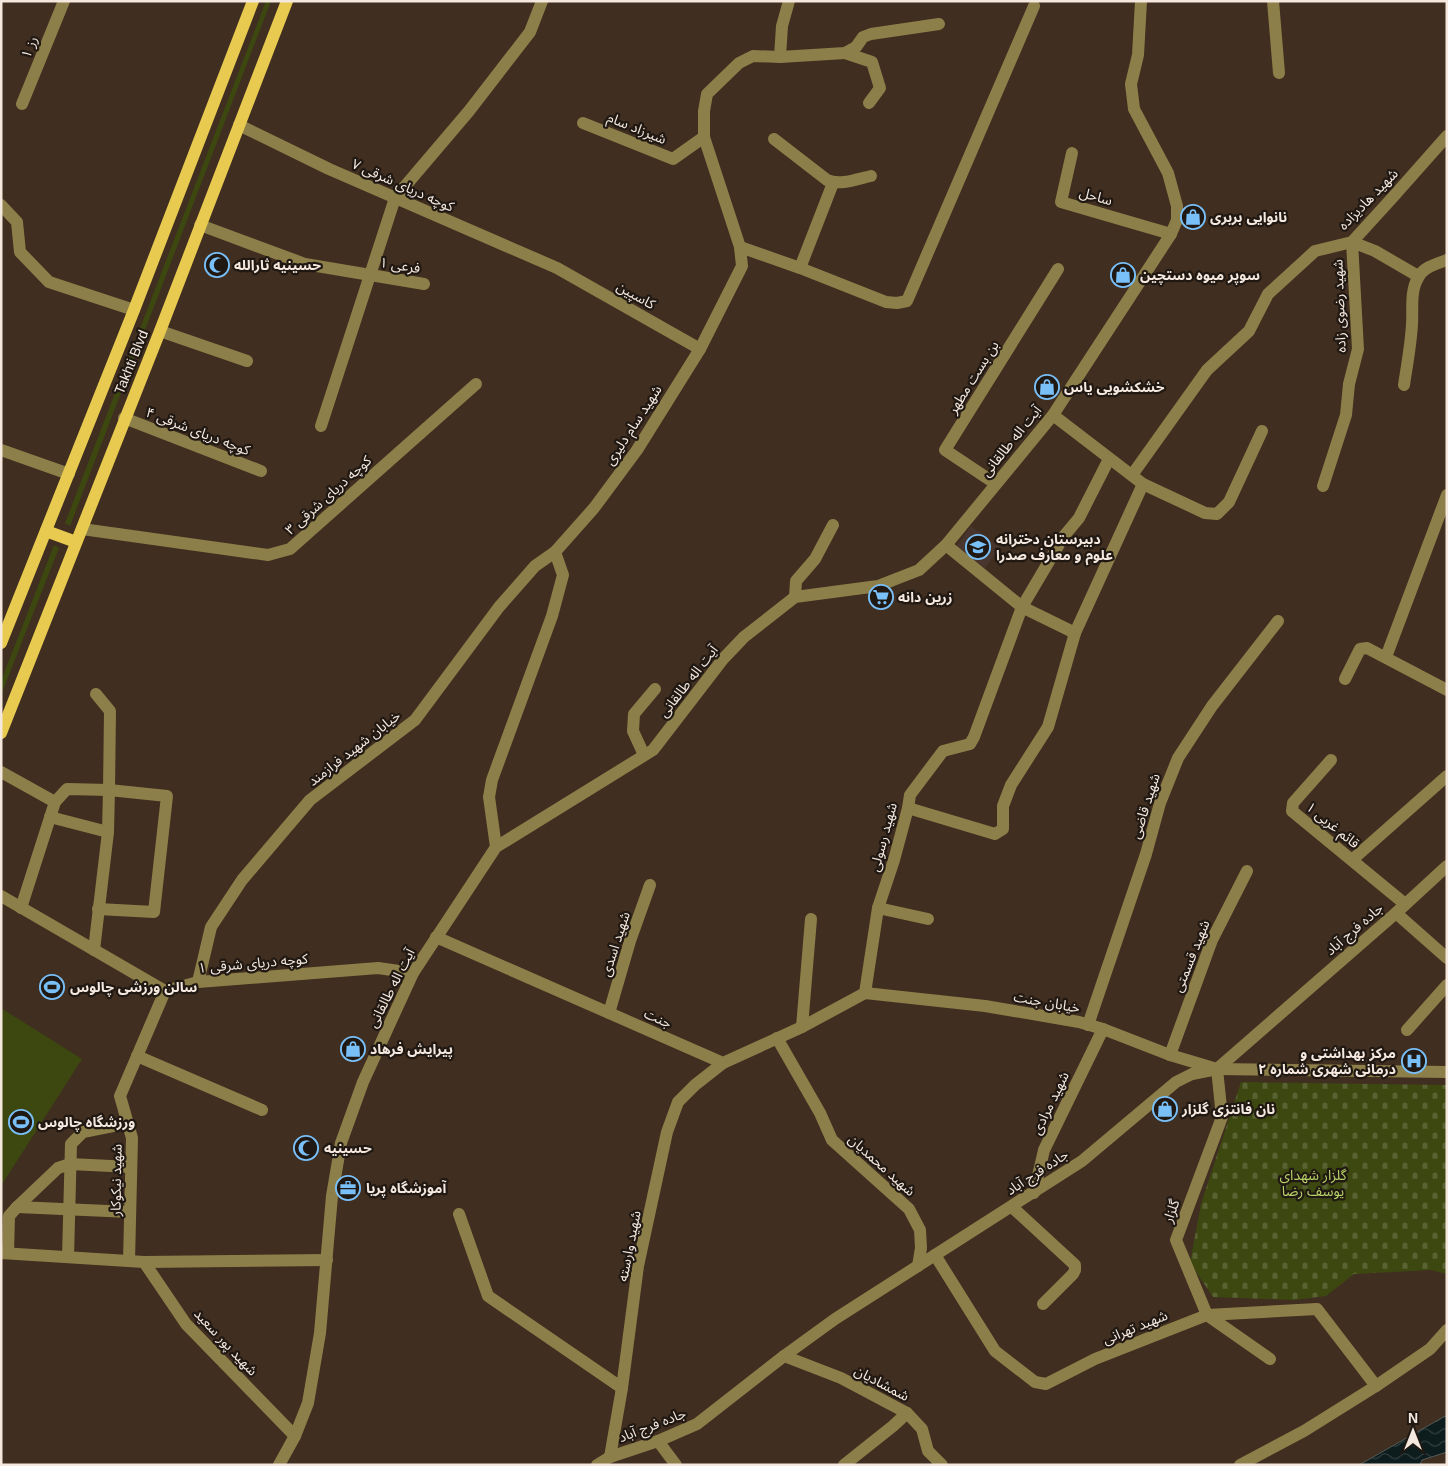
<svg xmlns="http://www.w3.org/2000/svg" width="1448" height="1466" font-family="Arial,'Noto Sans Arabic',sans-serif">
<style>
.education{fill:#48352e}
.grass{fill:#3c480f}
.cemetery{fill:url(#cemetery-stones)}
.water{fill:url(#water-waves);stroke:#525a58}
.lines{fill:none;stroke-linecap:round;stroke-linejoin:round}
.minor{stroke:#8d7f49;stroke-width:12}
.major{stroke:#e8ca50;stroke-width:12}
.labels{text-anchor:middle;stroke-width:4.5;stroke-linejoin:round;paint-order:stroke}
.street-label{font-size:14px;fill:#f4e8df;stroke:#201812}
.poi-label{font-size:14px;font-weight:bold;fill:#f4e8df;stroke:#201812;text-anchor:start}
.park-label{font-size:14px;fill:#b8d368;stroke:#201812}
</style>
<defs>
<pattern id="cemetery-stones" width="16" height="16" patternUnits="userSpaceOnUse" patternTransform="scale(1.25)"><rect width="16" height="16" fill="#3c480f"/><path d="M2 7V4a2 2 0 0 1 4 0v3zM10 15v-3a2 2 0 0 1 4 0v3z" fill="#596232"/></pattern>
<pattern id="water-waves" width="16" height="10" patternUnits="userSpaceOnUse" patternTransform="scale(1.25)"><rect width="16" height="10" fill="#0d1d1e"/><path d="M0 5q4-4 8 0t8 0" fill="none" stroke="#313e3e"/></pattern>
</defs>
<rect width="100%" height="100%" fill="#402e20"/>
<path class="education" d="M 971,526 L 1000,547 L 985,568 L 956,547 Z"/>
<g class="grass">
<path d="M 266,1 L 271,1 L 70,526 L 65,523 Z"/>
<path d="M 54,545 L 59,548 L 1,695 L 1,681 Z"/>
<path d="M 1,1008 L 82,1059 L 1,1186 Z"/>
</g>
<path class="cemetery" d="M 1241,1082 L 1447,1085 L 1447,1274 L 1431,1270 L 1354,1274 L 1326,1296 L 1294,1300 L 1213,1297 L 1190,1263 L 1201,1204 Z"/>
<path class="water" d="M 1447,1415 L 1447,1452 L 1422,1460 L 1420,1465 L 1359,1465 Z"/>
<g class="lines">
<g class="minor">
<path d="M 1273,1 L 1279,73"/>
<path d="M 845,53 L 872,62 L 880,88 L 869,103"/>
<path d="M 780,57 L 782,26 L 789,1"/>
<path d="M 22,104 L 64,1"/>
<path d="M 583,123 L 673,159 L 704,137"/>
<path d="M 239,125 L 329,169 L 557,268 L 700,349"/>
<path d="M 774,139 L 827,180 C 840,186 857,179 871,176"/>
<path d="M 1072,153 L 1061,202 L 1171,234"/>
<path d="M 1,205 L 17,222 L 20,252 L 49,282 L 134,310"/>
<path d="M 200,225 L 305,264 L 424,284"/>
<path d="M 740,247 L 800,268 L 886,302 L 897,303 L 907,301 L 1034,6"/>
<path d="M 800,268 L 833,183"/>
<path d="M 160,331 L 247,361"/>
<path d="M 1404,385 C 1407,365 1411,344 1412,324 C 1413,309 1410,291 1418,278 C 1423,267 1436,264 1447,260"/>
<path d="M 1053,415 L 1143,484 L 1205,513 L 1217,514 L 1229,502 L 1262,431"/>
<path d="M 124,418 L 261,471"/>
<path d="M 321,426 L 395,198 L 469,111 L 530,32 L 542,1"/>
<path d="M 1,450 L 69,474"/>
<path d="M 1132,475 L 1207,370 L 1249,331 L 1268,294 L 1315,251 L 1352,242 L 1393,197 L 1447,136"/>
<path d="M 996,484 L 945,450 L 1058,269"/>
<path d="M 1323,486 L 1346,415 L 1349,384 L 1358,349 L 1352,242 L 1375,251 L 1418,276"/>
<path d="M 82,529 L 268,555 L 290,549 L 476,384"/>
<path d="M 946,545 L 1022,607 L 1075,633"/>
<path d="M 795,597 L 796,581 L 815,559 L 833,525"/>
<path d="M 1386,657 L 1447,495"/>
<path d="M 1345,679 L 1360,649 L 1367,648 L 1447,690"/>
<path d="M 644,755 L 633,731 L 634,714 L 655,689"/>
<path d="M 1331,760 L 1293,803 L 1292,811 L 1405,904"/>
<path d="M 1,772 L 55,802"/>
<path d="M 908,808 L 995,834 L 1003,829 L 1003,806 L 1011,785 L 1048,727 L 1075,633 L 1143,484"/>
<path d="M 50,817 L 108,832"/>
<path d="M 496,847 L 489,797 L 492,780 L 552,616 L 563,575 L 555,552 L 594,508 L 637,450 L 700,349 L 742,266 L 740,247 L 704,137 L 704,111 L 707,94 L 739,63 L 753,56 L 780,57 L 845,53 L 856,47 L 863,37 L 871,34 L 939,24"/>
<path d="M 1352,860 L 1447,776"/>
<path d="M 1,896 L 165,991 L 198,982 L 378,968 L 413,973"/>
<path d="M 21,908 L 55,802 L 67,789 L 109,790 L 167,796 L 154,912 L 98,909"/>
<path d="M 878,908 L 928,919"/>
<path d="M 1396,913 L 1447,958"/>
<path d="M 436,937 L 723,1063 L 802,1027 L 865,993"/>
<path d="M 94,950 L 108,832 L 109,790 L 110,711 L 96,694"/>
<path d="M 198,982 L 211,927 L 242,880 L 310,800 L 415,720 L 499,607 L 535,566 L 555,552"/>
<path d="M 865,993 L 878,908 L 894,860 L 908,808 L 910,795 L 943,751 L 970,744 L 974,737 L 1022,607 L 1064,536 L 1079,518 L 1109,459"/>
<path d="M 865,993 L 985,1006 L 1079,1022 L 1103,1029 L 1170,1055 L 1217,1069 L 1447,1072"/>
<path d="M 609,1013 L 630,941 L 650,885"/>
<path d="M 1088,1025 L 1146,854 L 1160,803 L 1178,758 L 1212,706 L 1278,621"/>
<path d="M 802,1027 L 811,919"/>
<path d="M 1407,1030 L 1447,985"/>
<path d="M 777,1038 L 820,1113 L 832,1140 L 909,1209 L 920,1230 L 921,1248 L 918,1266"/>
<path d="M 1170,1055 L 1212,940 L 1247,871"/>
<path d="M 137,1056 L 262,1110"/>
<path d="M 1217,1069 L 1222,1117 L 1176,1240 L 1207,1315 L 1270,1359"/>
<path d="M 1034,1193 L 1044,1150 L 1103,1029"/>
<path d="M 17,1207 L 130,1212"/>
<path d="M 1012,1207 L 1075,1265 L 1075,1270 L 1073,1274 L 1043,1304"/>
<path d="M 459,1214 L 488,1296 L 622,1388"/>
<path d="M 1,1253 L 144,1262 L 327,1260"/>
<path d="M 8,1253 L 9,1216 L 17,1207 L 58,1168 L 70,1164 L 131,1167"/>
<path d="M 935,1255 L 995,1351 L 1035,1382 L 1046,1384 L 1095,1359 L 1207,1315 L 1317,1309 L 1376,1386"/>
<path d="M 68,1257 L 71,1144 L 83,1132 L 128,1123"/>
<path d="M 129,1261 L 132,1138 L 120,1096 L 165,991"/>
<path d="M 144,1262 L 186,1324 L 295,1436"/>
<path d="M 784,1356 L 841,1378 L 907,1413 L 922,1429 L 928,1451 L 942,1465"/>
<path d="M 658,1441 L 676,1465"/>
<path d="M 610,1457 L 622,1388 L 638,1266 L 667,1132 L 678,1102 L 695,1085 L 723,1063"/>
<path d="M 279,1465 L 295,1436 L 308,1403 L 320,1333 L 332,1196 L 341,1143 L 363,1082 L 413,973 L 496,847 L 653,750 L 723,659 L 744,637 L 795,597 L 878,586 L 919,570 L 946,545 L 1053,415 L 1171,234 L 1177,220 L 1177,206 L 1168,173 L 1134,109 L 1131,84 L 1138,55 L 1141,1"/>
<path d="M 597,1465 L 610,1457 L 658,1441 L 697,1424 L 784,1356 L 835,1319 L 1082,1161 L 1176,1082 L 1192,1074 L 1217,1069 L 1396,913 L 1447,866"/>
<path d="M 844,1465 L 893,1426 L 907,1413"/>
<path d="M 1240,1465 L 1304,1431 L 1376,1386 L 1430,1349 L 1447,1330"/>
</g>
<g class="major">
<path d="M 46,531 L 76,542"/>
<path d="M 1,643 L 134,310 L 253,1"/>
<path d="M 1,733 L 160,331 L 287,1"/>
</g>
</g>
<defs>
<symbol id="shop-ring" viewBox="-11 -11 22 22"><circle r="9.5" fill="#201812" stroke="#79bff8" stroke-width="1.5"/><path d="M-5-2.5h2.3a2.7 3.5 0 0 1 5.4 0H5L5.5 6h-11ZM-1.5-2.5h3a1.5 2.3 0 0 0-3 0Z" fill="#79bff8"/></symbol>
<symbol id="mosque-ring" viewBox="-11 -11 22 22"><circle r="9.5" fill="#201812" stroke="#79bff8" stroke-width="1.5"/><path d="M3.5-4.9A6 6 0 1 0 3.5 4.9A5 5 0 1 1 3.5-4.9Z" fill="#79bff8"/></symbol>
<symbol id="school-ring" viewBox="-11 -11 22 22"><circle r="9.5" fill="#201812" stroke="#79bff8" stroke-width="1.5"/><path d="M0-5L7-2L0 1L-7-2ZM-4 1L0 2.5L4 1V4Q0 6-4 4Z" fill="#79bff8"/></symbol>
<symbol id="supermarket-ring" viewBox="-11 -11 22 22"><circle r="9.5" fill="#201812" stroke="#79bff8" stroke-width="1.5"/><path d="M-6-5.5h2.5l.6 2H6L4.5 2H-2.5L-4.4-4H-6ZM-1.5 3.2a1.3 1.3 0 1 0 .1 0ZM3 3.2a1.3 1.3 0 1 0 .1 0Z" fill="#79bff8"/></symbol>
<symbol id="stadium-ring" viewBox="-11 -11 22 22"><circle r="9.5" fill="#201812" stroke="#79bff8" stroke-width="1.5"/><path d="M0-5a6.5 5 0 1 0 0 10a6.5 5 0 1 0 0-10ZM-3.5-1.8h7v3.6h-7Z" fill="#79bff8"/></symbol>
<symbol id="hospital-ring" viewBox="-11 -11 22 22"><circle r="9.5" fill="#201812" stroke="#79bff8" stroke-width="1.5"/><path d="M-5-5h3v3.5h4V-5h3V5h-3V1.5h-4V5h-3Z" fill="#79bff8"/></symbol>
<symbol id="office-ring" viewBox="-11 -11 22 22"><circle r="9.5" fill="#201812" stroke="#79bff8" stroke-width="1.5"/><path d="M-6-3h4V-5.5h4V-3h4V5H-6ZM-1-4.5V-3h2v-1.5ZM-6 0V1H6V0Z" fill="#79bff8"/></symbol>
</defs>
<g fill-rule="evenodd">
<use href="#shop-ring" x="1179" y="203" width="28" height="28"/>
<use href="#mosque-ring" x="203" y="251" width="28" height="28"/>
<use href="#shop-ring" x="1109" y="261" width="28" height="28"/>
<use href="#shop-ring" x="1033" y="373" width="28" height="28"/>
<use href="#school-ring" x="964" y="533" width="28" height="28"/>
<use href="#supermarket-ring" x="867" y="583" width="28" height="28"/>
<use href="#stadium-ring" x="38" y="973" width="28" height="28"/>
<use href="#shop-ring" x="339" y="1035" width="28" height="28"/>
<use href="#hospital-ring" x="1400" y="1047" width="28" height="28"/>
<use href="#shop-ring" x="1151" y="1095" width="28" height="28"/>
<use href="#stadium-ring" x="7" y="1108" width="28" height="28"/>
<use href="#mosque-ring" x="292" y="1134" width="28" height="28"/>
<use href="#office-ring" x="334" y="1174" width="28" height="28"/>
</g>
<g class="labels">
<g class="street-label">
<text transform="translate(29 47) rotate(-68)" y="5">رز ۱</text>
<text transform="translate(637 128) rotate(22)" y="5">شیرزاد سام</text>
<text transform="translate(403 185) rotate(24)" y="5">کوچه دریای شرقی ۷</text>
<text transform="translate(1096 196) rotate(16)" y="5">ساحل</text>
<text transform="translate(1368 199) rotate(-46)" y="5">شهید هادیزاده</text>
<text transform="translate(400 265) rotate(9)" y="5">فرعی ۱</text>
<text transform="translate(636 295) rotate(29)" y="5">کاسپين</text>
<text transform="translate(1339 306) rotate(-92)" y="5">شهید رضوی زاده</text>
<text transform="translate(131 362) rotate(-68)" y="5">Takhti Blvd</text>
<text transform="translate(973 377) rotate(-58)" y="5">بن بست مطهر</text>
<text transform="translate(633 425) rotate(-57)" y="5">شهید سام دلیری</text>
<text transform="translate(198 431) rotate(21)" y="5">کوچه دریای شرقی ۴</text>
<text transform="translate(1011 441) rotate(-51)" y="5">آیت اله طالقانی</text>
<text transform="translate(328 495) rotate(-42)" y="5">کوچه دریای شرقی ۳</text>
<text transform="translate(688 681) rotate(-52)" y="5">آیت اله طالقانی</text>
<text transform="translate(354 748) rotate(-38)" y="5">خیابان شهید فرازمند</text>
<text transform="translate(1145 806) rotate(-72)" y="5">شهید قاضی</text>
<text transform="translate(1333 825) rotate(39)" y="5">قائم غربی ۱</text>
<text transform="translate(883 837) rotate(-75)" y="5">شهید رسولی</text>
<text transform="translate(1354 929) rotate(-41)" y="5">جاده فرج آباد</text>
<text transform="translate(615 944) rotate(-72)" y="5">شهید اسدی</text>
<text transform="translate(1191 956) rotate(-68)" y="5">شهید قسمتی</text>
<text transform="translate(253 963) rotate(-5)" y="5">کوچه دریای شرقی ۱</text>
<text transform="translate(391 988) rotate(-63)" y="5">آیت اله طالقانی</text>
<text transform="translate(1047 1002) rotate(10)" y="5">خیابان جنت</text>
<text transform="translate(658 1018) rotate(24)" y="5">جنت</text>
<text transform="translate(1050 1103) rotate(-64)" y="5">شهید مرادی</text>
<text transform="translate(882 1165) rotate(42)" y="5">شهید محمدیان</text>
<text transform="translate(1037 1172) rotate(-33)" y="5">جاده فرج آباد</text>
<text transform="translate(116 1180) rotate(-89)" y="5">شهید نیکوکار</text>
<text transform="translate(1171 1211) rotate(-70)" y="5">گلزار</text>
<text transform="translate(629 1246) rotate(-79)" y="5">شهید وارسته</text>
<text transform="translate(1135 1327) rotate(-22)" y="5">شهید تهرانی</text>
<text transform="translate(226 1342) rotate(47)" y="5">شهید پور سعید</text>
<text transform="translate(882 1383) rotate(28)" y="5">شمشادیان</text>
<text transform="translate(652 1425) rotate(-21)" y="5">جاده فرج آباد</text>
</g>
<g class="poi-label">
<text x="1210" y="222">نانوایی بربری</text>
<text x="234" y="270">حسینیه ثارالله</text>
<text x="1140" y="280">سوپر میوه دستچین</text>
<text x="1064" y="392">خشکشویی یاس</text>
<text x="996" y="544">دبیرستان دخترانه<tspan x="996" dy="16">علوم و معارف صدرا</tspan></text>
<text x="898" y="602">زرین دانه</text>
<text x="70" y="992">سالن ورزشی چالوس</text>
<text x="370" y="1054">پیرایش فرهاد</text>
<text x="1396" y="1058" text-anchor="end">مرکز بهداشتی و<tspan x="1396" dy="16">درمانی شهری شماره ۲</tspan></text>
<text x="1182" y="1114">نان فانتزی گلزار</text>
<text x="38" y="1127">ورزشگاه چالوس</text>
<text x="324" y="1153">حسینیه</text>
<text x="366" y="1193">آموزشگاه پریا</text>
</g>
<g class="park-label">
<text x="1313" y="1180">گلزار شهدای<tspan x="1313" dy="16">یوسف رضا</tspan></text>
</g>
</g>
<rect width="1448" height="1466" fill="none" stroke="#f4e8df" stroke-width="5"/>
<g transform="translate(1413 1431)" stroke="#201812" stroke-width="4" paint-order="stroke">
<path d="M0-4L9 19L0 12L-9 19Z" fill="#f4e8df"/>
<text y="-8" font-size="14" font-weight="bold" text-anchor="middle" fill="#f4e8df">N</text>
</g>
</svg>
